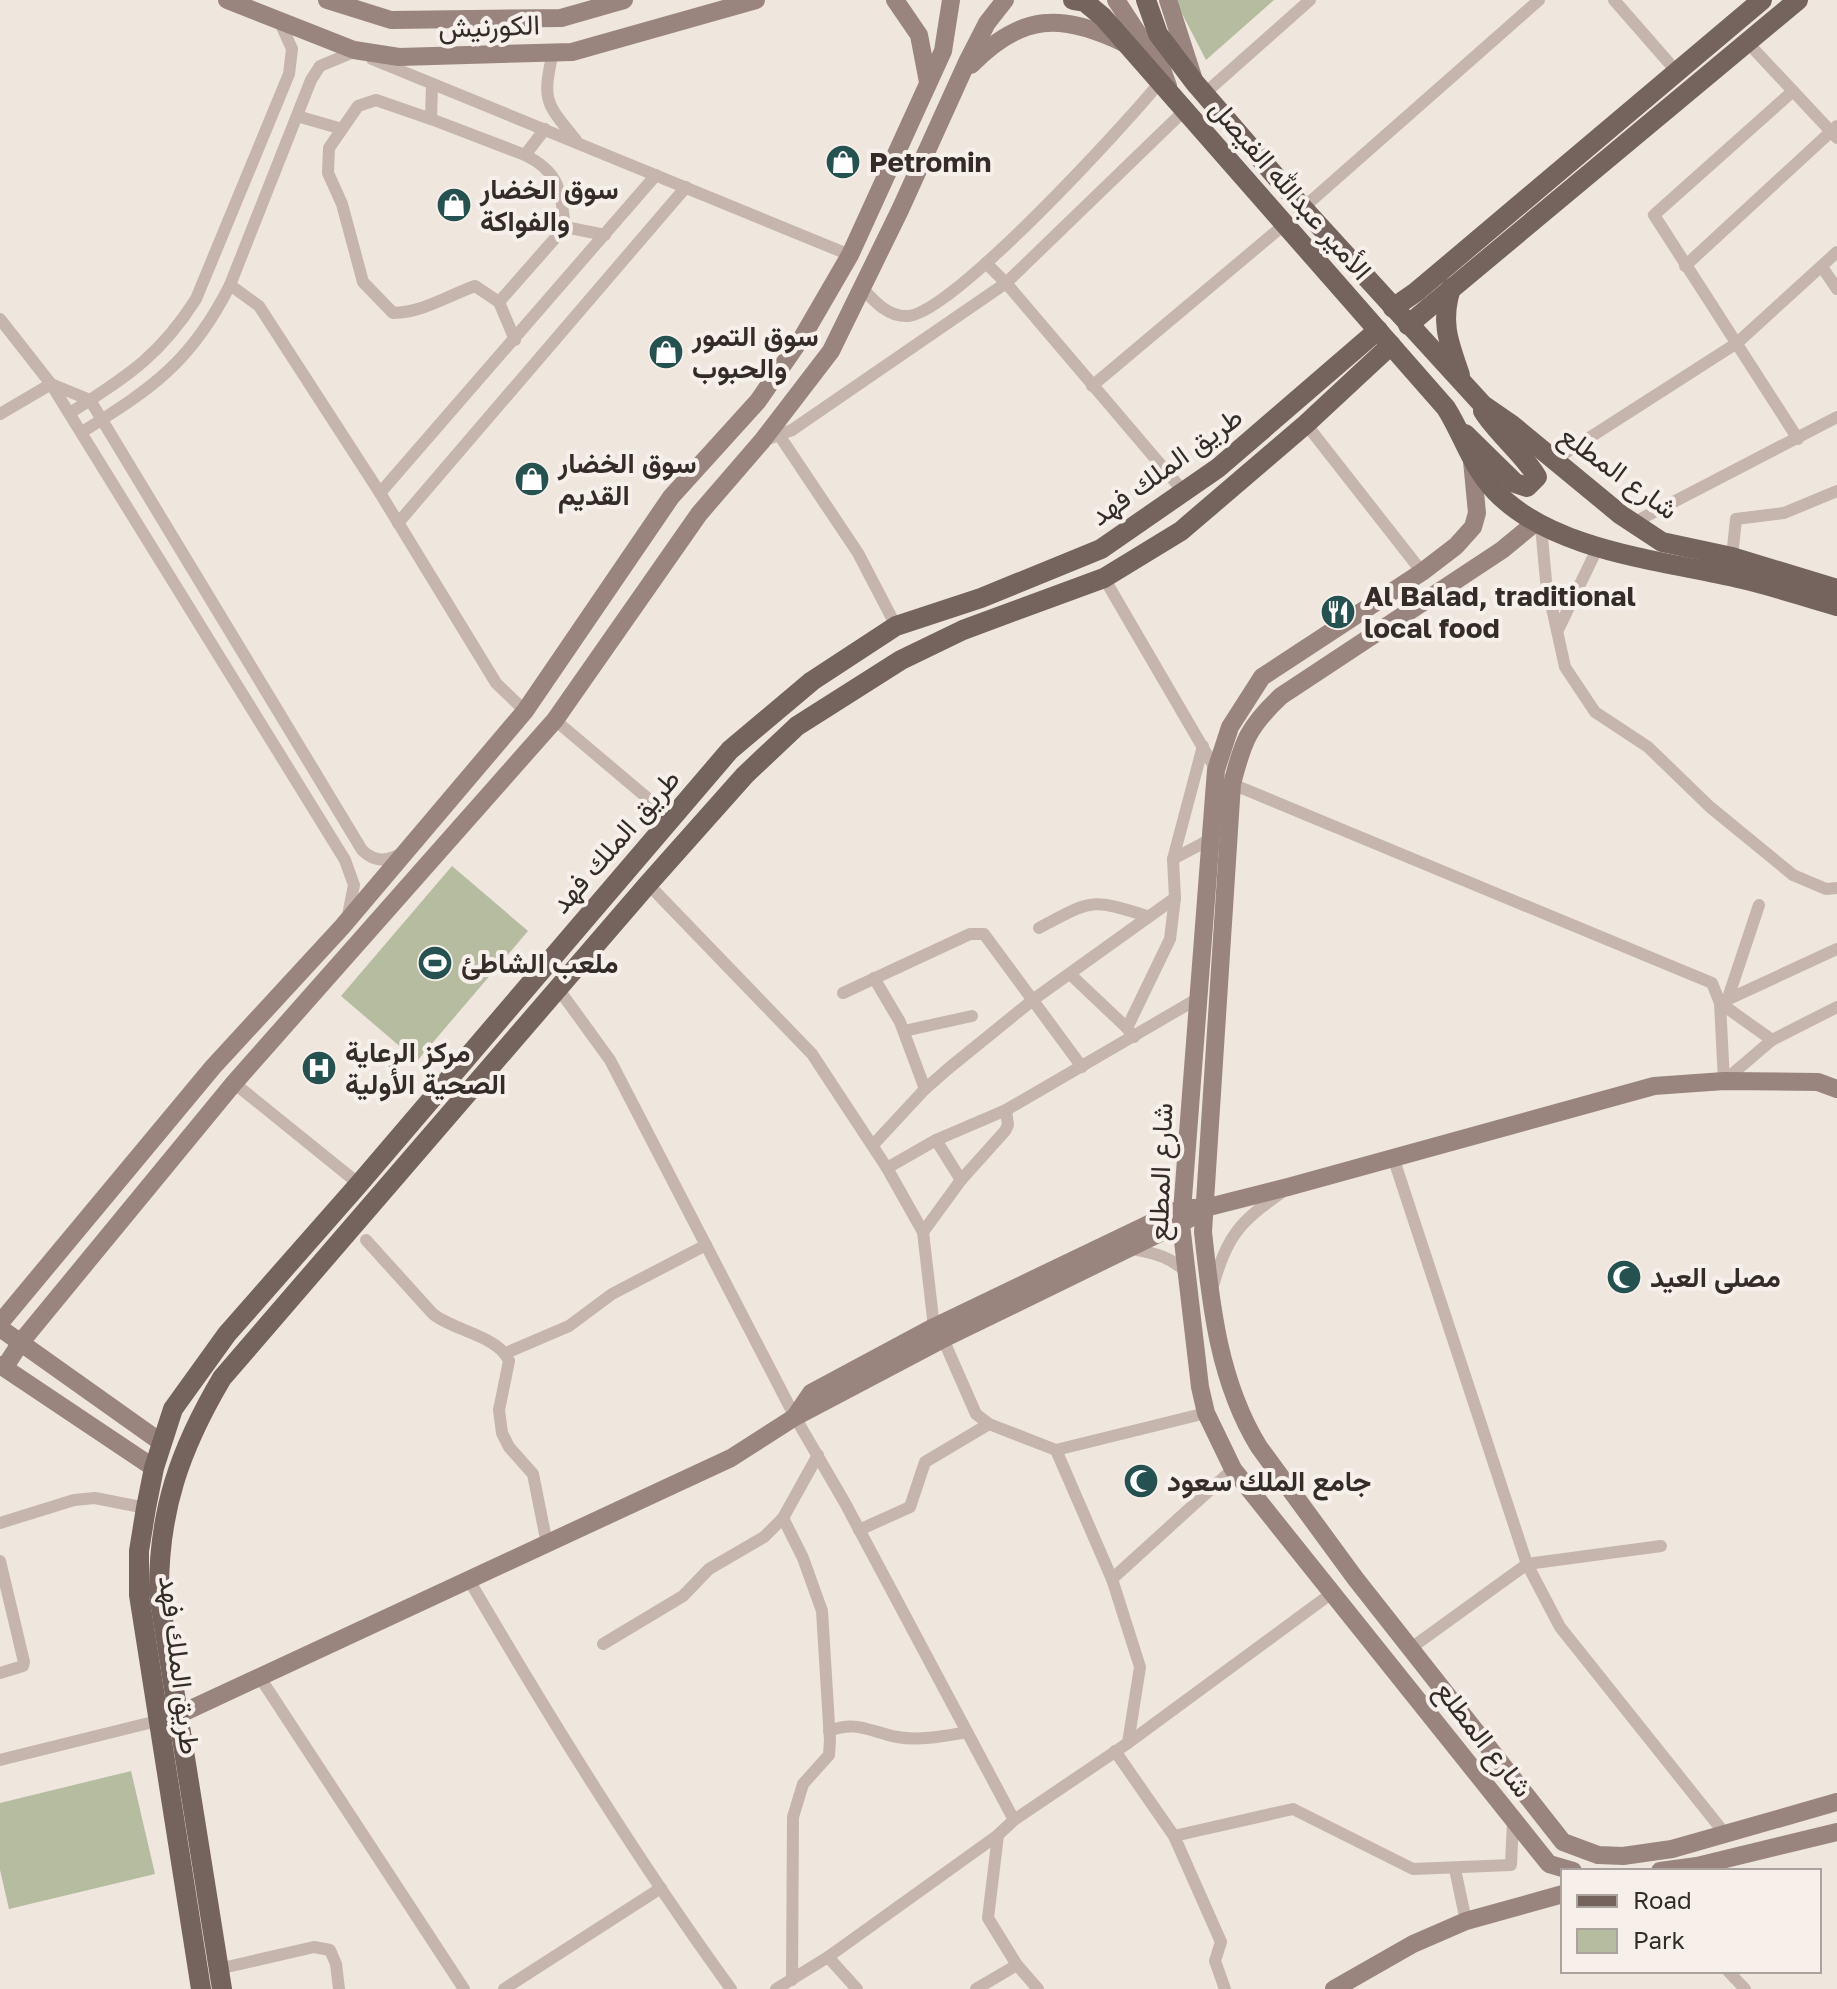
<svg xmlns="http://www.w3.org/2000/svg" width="1837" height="1989" font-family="'Golos Text',Vazirmatn,sans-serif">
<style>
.green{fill:#b5bca0}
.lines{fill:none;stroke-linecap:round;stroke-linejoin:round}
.street{stroke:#c6b5ac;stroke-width:12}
.secondary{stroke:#99857d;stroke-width:18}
.primary{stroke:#75635d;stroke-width:20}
.labels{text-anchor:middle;stroke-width:8;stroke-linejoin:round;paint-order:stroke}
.street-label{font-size:28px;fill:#352c2a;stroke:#f7f0ea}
.poi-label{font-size:28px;font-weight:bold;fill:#352c2a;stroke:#f7f0ea;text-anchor:start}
</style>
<rect width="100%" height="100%" fill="#efe6de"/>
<g class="green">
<path d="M 1175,0 L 1274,0 L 1206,60 Z"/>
<path d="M 452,866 L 528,931 L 417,1061 L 341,996 Z"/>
<path d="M 131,1771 L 155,1874 L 9,1909 L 0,1870 L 0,1803 Z"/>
</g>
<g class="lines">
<g class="street">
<path d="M 1614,0 L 1677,72"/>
<path d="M 1748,43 L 1837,138"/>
<path d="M 553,52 C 542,101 545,102 576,140"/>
<path d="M 372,59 L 850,255"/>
<path d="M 432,84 L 431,119 L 525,155 L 545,129"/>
<path d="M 1793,91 L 1654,215 L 1798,439"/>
<path d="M 1204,94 L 1310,0"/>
<path d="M 297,116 L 342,129"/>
<path d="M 431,119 L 376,100 L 358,106 L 329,148 L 328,173 L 342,204 L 363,282 L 393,313 C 424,312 447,296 475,286 L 499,302"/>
<path d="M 525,155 C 561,173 560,191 565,227"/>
<path d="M 1303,208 L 1539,0"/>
<path d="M 986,263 L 1006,283 L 1183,491"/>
<path d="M 1685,266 L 1837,126"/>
<path d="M 1822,267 L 1837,289"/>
<path d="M 230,285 L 259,306 L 380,493 L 496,683 L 525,711"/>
<path d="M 862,288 C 874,301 888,317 908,316 C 953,313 1126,124 1160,82"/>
<path d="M 0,319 L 51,384 L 0,414"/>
<path d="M 515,340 L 499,302 L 565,227 L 605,235"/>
<path d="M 1092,386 L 1285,224"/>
<path d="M 70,413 C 127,376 159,357 196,299 L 289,74 L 292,49 L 279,20"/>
<path d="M 1306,424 L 1422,572"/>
<path d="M 82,432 C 153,388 192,361 230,285 L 311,80 L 320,66 L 356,51"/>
<path d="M 779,435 L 858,553 L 896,626"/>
<path d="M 765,440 L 792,430 L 1006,283 L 1185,110"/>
<path d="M 1553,461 L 1737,343 L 1837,252"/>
<path d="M 380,493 L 656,175"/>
<path d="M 398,523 L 686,187"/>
<path d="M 1633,523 L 1837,417"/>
<path d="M 1541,526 L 1546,581 L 1565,667 L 1595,712 L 1648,747 L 1710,807 L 1793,875 L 1826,889 L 1837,888"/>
<path d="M 1732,557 L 1736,519 L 1784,513 L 1837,491"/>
<path d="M 1104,578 L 1216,770"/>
<path d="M 1558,630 L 1598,547"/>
<path d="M 555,720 L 671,818"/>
<path d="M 1232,784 L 1712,983 L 1720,1003 L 1772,1040"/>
<path d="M 1173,859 L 1209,840"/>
<path d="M 648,884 L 812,1054 L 887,1168 L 923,1232 L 934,1327"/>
<path d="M 348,915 L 354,885 L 345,860 L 51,384 L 90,400 L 362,850 C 374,862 387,862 402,853"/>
<path d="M 1039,928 C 1091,900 1090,898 1147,916"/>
<path d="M 1837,949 L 1720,1003 L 1724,1081 L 1772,1040 L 1837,1007"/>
<path d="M 1071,975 L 1127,1028"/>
<path d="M 874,978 L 900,1022 L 925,1089"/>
<path d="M 557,987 L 610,1060 L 795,1417 L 845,1503 L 1014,1820"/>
<path d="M 843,993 L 970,934 L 984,934 L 1082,1067"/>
<path d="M 1728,998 L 1759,905"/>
<path d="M 904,1031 L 972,1016"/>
<path d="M 1134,1037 L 1127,1028 L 1170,939 L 1175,898 L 1173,859 L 1203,746"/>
<path d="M 234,1083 L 359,1184"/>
<path d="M 936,1140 L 961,1180"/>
<path d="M 873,1145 L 925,1089 L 949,1068 L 1034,999 L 1175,898"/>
<path d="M 1393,1157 L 1527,1564 L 1411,1648"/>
<path d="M 887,1168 L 936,1140 L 1006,1110 L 1197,999"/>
<path d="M 923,1232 L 961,1180 L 1005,1131 L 1008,1125 L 1006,1110"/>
<path d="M 366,1240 L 433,1314 C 454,1331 499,1336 509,1361 L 499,1410 L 502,1433 L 509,1447 L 533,1474 L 547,1544"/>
<path d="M 1128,1248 C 1151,1253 1169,1255 1186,1272"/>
<path d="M 1213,1286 C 1227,1235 1240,1222 1282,1192"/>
<path d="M 943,1339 L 976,1414 L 989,1424 L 1056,1450 L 1206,1413"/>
<path d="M 506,1353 L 569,1326 L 612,1294 L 706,1245"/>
<path d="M 1056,1450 L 1112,1579"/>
<path d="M 783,1518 L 803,1558 L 822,1611 L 830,1741 L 829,1755 L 803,1784 L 793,1817 L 792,1980"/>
<path d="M 0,1523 L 74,1500 L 95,1498 L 146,1508"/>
<path d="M 859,1530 L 910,1507 L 925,1462 L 989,1424"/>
<path d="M 1661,1546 L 1527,1564 L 1560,1627 L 1726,1835"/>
<path d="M 0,1561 L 24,1662 L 23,1666 L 0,1673"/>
<path d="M 469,1580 C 551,1720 636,1858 731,1989"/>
<path d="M 603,1644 L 683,1596 L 709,1569 L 764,1537 L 783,1518 L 818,1455"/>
<path d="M 261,1679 L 464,1989"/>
<path d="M 829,1731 C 857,1720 870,1732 897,1737 C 920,1741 944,1736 967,1732"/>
<path d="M 1128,1743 L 1140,1667 L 1112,1579 L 1233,1469"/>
<path d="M 1115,1751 L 1174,1836"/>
<path d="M 0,1760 L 157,1721"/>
<path d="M 998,1835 L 988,1918 L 1017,1965 L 1038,1989"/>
<path d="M 1455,1869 L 1466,1921"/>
<path d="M 828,1957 L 857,1989"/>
<path d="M 218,1969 L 314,1947 L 330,1950 L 336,1964 L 339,1989"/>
<path d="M 1728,1971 L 1745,1989"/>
<path d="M 504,1989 L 661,1888"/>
<path d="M 776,1989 L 828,1957 L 998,1835 L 1014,1820 L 1128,1743 L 1332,1593"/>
<path d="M 976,1989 L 1017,1965"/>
<path d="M 1225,1989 L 1215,1961 L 1221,1942 L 1174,1836 L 1293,1809 L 1413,1869 L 1511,1865 L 1513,1821"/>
</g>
<g class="secondary">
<path d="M 227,0 L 354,50 L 399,57 L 572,52 L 756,0"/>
<path d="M 327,0 L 391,20 L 561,18 L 624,0"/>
<path d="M 895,0 L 919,35 L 928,82"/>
<path d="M 1116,0 L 1163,72 L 1168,86"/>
<path d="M 1168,0 L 1193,77"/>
<path d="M 971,65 C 1022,13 1061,13 1124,43"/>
<path d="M 1472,461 L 1477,513 L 1473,527 L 1456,546 L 1422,572 L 1262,677 L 1230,727 L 1216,770 L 1181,1224 L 1200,1387 L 1206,1413 L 1233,1469 L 1549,1864 L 1573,1871"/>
<path d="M 1536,522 L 1502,550 L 1281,696 C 1248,727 1243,741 1232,784 L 1203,1232 C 1211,1306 1219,1382 1259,1447 L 1355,1578 L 1563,1842 L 1598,1855 L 1623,1856 L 1672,1849 L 1837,1802"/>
<path d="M 0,1323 L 213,1067 L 342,927 L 525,711 L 671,497 L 758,401 L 803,336 L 850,255 L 943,51 L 951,0"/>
<path d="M 0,1328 L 162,1443"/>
<path d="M 0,1365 L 154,1468"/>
<path d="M 5,1367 L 21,1342 L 234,1083 L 555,720 L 699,514 L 762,441 L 831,351 L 900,210 L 968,60 L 987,23 L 1005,0"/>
<path d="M 796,1415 L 811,1393 L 934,1327 L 1182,1208 L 1205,1208 L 1288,1187 L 1654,1086 L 1724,1081 L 1818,1082 L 1837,1089"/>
<path d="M 180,1714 L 731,1458 L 795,1417 L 943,1339 L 1189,1219"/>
<path d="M 1660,1871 L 1697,1866 L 1837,1832"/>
<path d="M 1334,1989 L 1413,1944 L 1466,1921 L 1563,1894"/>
</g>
<g class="primary">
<path d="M 1073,0 L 1085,2 L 1103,17 L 1446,408 C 1463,435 1472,467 1495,491 C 1552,551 1660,560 1738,578 C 1771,585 1804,597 1837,606"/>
<path d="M 1146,0 L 1158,34 L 1195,83 L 1303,208 L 1483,405 L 1512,425 L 1621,515 L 1662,542 L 1732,557 L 1837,589"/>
<path d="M 1451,288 C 1440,323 1449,343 1460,375"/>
<path d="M 1393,308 L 1416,292 L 1762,0"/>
<path d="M 1408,325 L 1798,0"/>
<path d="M 1465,434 L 1515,483 L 1527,487 L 1537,477 C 1523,453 1498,435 1483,411"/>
<path d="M 201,1989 L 139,1595 L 139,1551 L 146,1508 L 154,1468 L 173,1409 L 227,1334 L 359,1184 L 730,750 L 812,681 L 896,626 L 981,598 L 1101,549 L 1218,468 L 1378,330"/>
<path d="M 222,1989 L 159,1595 C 158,1511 180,1449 222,1378 L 648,884 L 745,775 L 797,726 L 901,660 L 963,630 L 1104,578 L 1181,531 L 1306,424 L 1391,345"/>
</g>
</g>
<defs>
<symbol id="shop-disc" viewBox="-11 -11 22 22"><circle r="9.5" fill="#255150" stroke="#f7f0ea"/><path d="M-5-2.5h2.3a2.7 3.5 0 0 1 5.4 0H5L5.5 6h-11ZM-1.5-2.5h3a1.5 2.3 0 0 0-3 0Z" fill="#fff"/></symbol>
<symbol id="restaurant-disc" viewBox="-11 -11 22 22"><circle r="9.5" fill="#255150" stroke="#f7f0ea"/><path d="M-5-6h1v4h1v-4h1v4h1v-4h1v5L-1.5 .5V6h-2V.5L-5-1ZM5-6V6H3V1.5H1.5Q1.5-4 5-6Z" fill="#fff"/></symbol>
<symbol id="stadium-disc" viewBox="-11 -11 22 22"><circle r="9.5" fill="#255150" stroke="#f7f0ea"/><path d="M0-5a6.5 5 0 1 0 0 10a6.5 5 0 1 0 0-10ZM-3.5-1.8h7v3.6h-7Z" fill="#fff"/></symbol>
<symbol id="hospital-disc" viewBox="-11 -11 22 22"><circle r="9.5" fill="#255150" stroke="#f7f0ea"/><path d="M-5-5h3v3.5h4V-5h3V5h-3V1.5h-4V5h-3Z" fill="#fff"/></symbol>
<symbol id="mosque-disc" viewBox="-11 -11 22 22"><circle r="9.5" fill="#255150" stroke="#f7f0ea"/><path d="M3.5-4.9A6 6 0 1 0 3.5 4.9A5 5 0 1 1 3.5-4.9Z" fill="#fff"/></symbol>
</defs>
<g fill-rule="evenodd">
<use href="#shop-disc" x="823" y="142" width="40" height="40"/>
<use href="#shop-disc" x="434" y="185" width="40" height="40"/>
<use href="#shop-disc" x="646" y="332" width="40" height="40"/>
<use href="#shop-disc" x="512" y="459" width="40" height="40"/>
<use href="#restaurant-disc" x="1318" y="592" width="40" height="40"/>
<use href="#stadium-disc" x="415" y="943" width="40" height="40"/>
<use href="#hospital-disc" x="299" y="1048" width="40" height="40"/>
<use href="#mosque-disc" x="1604" y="1257" width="40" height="40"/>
<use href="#mosque-disc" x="1121" y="1461" width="40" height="40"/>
</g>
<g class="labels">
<g class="street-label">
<text transform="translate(489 26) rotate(-2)" y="10">الكورنيش</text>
<text transform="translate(1291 189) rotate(49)" y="10">الأمير عبدالله الفيصل</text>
<text transform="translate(1166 466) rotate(-36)" y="10">طريق الملك فهد</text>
<text transform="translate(1619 472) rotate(36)" y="10">شارع المطلع</text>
<text transform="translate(615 841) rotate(-49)" y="10">طريق الملك فهد</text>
<text transform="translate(1160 1172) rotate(-88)" y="10">شارع المطلع</text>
<text transform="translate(180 1665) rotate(83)" y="10">طريق الملك فهد</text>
<text transform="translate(1484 1739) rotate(52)" y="10">شارع المطلع</text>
</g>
<g class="poi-label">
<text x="869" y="172">Petromin</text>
<text x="480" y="199">سوق الخضار<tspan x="480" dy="32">والفواكة</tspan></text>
<text x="692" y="346">سوق التمور<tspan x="692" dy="32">والحبوب</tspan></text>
<text x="558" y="473">سوق الخضار<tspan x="558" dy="32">القديم</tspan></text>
<text x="1364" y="606">Al Balad, traditional<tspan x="1364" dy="32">local food</tspan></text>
<text x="461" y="973">ملعب الشاطئ</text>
<text x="345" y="1062">مركز الرعاية<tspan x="345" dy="32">الصحية الأولية</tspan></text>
<text x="1650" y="1287">مصلى العيد</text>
<text x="1167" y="1491">جامع الملك سعود</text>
</g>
</g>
<rect x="1561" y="1869" width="260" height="104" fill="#f7f0ea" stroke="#a9a29d" stroke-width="2"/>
<rect x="1577" y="1895" width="40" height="12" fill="#75635d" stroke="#a9a29d" stroke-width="2"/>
<text x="1633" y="1909" font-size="24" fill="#352c2a">Road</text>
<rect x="1577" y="1929" width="40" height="24" fill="#b5bca0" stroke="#a9a29d" stroke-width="2"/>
<text x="1633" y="1949" font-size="24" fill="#352c2a">Park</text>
</svg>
